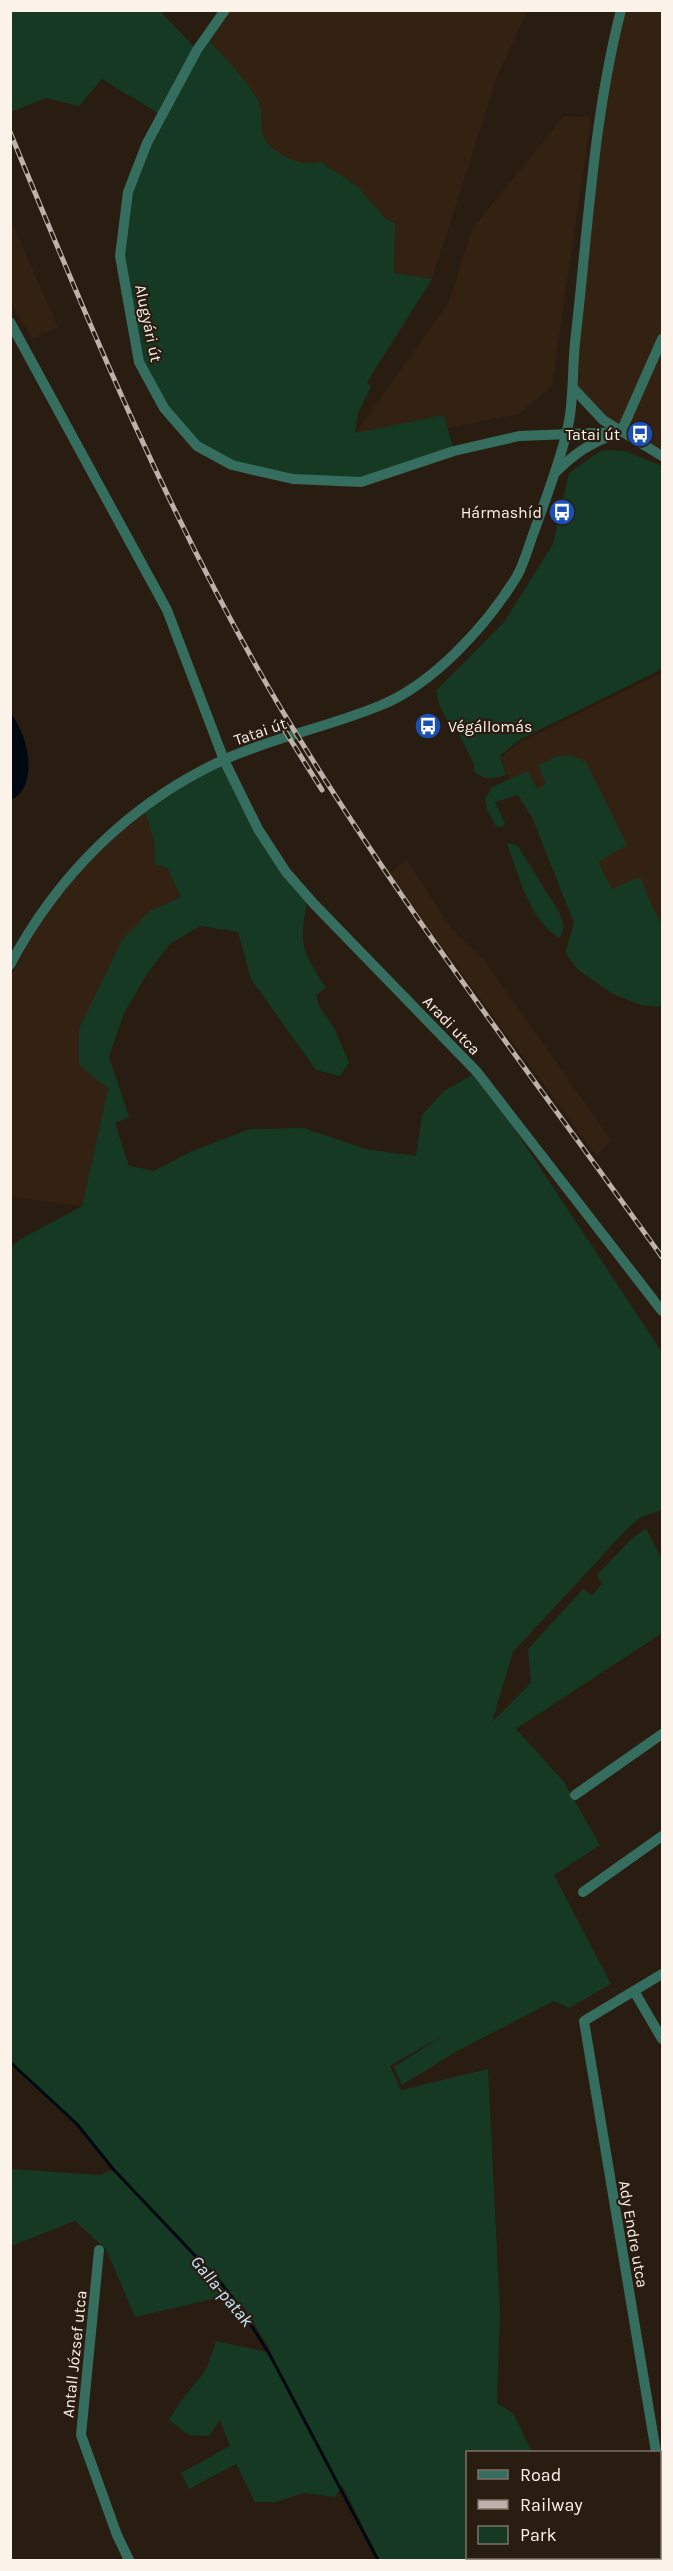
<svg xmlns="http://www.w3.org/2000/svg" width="673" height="2571" font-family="Karla,sans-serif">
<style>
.built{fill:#321}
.green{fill:#163923}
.water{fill:#000811}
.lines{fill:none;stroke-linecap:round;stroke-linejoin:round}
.stream{stroke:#000811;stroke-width:3}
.street{stroke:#356e5e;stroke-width:10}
.rail-casing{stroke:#bdb2aa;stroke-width:5}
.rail{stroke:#291c11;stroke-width:3;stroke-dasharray:9;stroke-linecap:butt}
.labels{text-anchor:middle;stroke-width:4.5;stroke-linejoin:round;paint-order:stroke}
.street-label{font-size:16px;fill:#fbf2ea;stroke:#291c11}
.poi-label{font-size:16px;fill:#fbf2ea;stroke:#291c11;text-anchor:end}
.water-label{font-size:18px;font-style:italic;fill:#c4e8fc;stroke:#291c11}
</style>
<rect width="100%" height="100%" fill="#291c11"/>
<g class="built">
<path d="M 225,11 L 527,11 L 497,77 L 432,279 L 394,273 L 395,223 L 386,219 L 357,186 L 321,162 L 300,164 L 270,149 L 263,134 L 261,112 L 256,96 L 206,38 Z"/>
<path d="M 621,11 L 662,11 L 662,456 L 621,432 L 573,388 L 590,213 Z"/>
<path d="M 564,116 L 591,117 L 552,386 L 519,414 L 448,428 L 444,415 L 355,434 L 449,302 L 472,229 Z"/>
<path d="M 10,219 L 58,327 L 32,338 L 11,302 Z"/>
<path d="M 660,674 L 662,675 L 662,1007 L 641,1005 L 613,994 L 578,970 L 568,957 L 566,951 L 574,923 L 532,817 L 509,780 L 501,757 L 521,742 Z"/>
<path d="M 145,812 L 154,841 L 155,864 L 167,868 L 181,897 L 150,911 L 79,1065 L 108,1089 L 82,1206 L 11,1197 L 11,976 L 42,919 L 59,895 L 100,851 Z"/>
<path d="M 407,860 L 452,929 L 483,959 L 612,1141 L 596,1155 L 388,874 Z"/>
</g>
<g class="green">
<path d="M 10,11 L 160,11 L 197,50 L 206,38 C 223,55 241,74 255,95 C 271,119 249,136 281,154 C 298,163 301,164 321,162 L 357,186 L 386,219 L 395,223 L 394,273 L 432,279 L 367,382 L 371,387 L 358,413 L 355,433 L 444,415 L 454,451 L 361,482 L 293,479 L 232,465 L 197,446 L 164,408 L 139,362 L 120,256 L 128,192 L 161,115 L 102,79 L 79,106 L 46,98 L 11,112 Z"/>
<path d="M 602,450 L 625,451 L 662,466 L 662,669 L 521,739 L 500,755 L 506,775 C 492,779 485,781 474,771 L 474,764 L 458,732 L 454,732 L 440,707 L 436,691 L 504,622 L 553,544 L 569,473 Z"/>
<path d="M 571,755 L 586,762 L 627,845 L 598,862 L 612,889 L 635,879 L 641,878 L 647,895 L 662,925 L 662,1007 L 641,1005 L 613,994 L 578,970 L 568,957 L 566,951 L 574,923 L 532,817 L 518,795 L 495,802 L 505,824 L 502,827 L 496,826 L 487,810 L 485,799 L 492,787 L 528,771 L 537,789 L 546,784 L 538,766 L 557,756 Z"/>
<path d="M 224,760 L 258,829 L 308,897 C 299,944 300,948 326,988 L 316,995 L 319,1006 L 335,1029 L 349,1063 L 340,1076 L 316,1070 L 251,979 L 238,932 L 200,926 L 170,944 L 147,974 L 124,1013 L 109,1057 L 129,1117 L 115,1123 L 129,1166 L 154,1171 L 192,1151 L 250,1129 L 304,1128 L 366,1149 L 416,1156 L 422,1115 L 444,1091 L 477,1072 L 662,1352 L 662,1510 L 641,1517 L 626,1530 L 513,1652 L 492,1722 L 531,1683 L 528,1649 L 583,1589 L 592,1595 L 602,1584 L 597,1575 L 631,1539 L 646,1529 L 662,1559 L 662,1633 L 516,1729 L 564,1782 L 600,1845 L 554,1875 L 611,1984 L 569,2008 L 554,2001 L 459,2050 L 402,2085 L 394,2067 L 444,2035 L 390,2066 L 401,2090 L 488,2069 L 500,2312 L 497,2403 L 513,2413 L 532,2452 L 468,2452 L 468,2558 L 653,2560 L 380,2560 L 342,2485 L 335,2497 L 304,2493 L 276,2502 L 255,2502 L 236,2464 L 189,2489 L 181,2473 L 230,2446 L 220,2420 L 209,2436 L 189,2435 L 169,2420 L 181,2401 L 206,2370 L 216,2341 L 272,2353 L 242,2304 L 221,2297 L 135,2317 L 106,2249 L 75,2221 L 11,2246 L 11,2169 L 100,2175 L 113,2170 L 77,2124 L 11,2062 L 11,1248 L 19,1240 L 82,1206 L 108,1089 L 79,1065 L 79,1029 L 122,940 L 150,911 L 181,897 L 167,868 L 155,864 L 154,841 L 145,812 L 195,774 Z"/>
<path d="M 507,843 L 518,846 L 559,912 L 564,926 L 560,938 C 531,924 517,872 507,843 Z"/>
</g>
<path class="water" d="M 11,714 C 28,734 40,786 11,800 Z"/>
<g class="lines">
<path class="stream" d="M 10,2062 L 77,2124 L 114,2170 L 221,2283 L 239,2306 L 270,2355 L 378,2560"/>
<g class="street">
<path d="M 225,10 L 197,50 L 147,143 L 128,192 L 120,256 L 139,362 L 164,408 L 197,446 L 232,465 L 293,479 L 361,482 L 454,451 L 519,436 L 621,432"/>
<path d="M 10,322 L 167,610 L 224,760 L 258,829 L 286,872 L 314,904 L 477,1072 L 662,1311"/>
<path d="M 573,388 L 603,420 L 662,456"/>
<path d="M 621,432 L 662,339"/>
<path d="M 556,472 C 574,454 589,444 612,435"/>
<path d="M 10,965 C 57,876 129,804 221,761 C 271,738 328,727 379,706 C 433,685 488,624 517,576 C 525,562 529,544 535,529 C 546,498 558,467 566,435 C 574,405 572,373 575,342 C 588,231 593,119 621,10"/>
<path d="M 575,1795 L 662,1734"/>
<path d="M 583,1892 L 662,1836"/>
<path d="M 634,1991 L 662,2039"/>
<path d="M 99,2250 L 81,2435 L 117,2535 L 129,2560"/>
<path d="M 656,2452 L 584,2021 L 662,1974"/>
<path d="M 660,2476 L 662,2496"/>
</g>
<defs>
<g id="rail">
<path d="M 10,132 C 89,325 171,522 277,702 C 392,895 531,1074 662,1257"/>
<path d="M 285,731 L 322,790"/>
</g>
</defs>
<use href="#rail" class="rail-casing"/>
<use href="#rail" class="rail"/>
</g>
<defs>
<symbol id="bus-disc" viewBox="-11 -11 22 22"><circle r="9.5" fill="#1a4fb4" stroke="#291c11"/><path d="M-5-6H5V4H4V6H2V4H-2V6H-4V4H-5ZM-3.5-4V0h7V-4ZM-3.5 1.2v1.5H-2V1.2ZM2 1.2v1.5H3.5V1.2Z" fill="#fff"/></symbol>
</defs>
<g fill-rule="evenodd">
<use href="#bus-disc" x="625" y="419" width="30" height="30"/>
<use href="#bus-disc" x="547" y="497" width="30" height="30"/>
<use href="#bus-disc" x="413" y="711" width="30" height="30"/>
</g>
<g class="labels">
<g class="street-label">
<text transform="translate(149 323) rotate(78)" y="6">Alugyári út</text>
<text transform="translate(260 731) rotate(-19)" y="6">Tatai út</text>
<text transform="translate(452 1025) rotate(46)" y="6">Aradi utca</text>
<text transform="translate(634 2234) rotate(80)" y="6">Ady Endre utca</text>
<text transform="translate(74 2354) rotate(-84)" y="6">Antall József utca</text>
</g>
<g class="poi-label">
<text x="620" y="440">Tatai út</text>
<text x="542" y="518">Hármashíd</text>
<text x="448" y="732" text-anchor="start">Végállomás</text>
</g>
<g class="water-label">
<text transform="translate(222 2291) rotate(50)" y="6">Galla-patak</text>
</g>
</g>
<rect width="673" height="2571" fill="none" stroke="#fbf2ea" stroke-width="24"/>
<rect x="466" y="2451" width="195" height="108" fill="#291c11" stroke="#7d7268" stroke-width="1.5"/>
<rect x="478" y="2470" width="30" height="9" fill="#356e5e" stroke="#7d7268" stroke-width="1.5"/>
<text x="520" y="2481" font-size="18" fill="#fbf2ea">Road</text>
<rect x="478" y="2500" width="30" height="9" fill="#bdb2aa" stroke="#7d7268" stroke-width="1.5"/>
<text x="520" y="2511" font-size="18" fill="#fbf2ea">Railway</text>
<rect x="478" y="2526" width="30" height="18" fill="#163923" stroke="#7d7268" stroke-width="1.5"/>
<text x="520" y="2541" font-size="18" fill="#fbf2ea">Park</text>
</svg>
